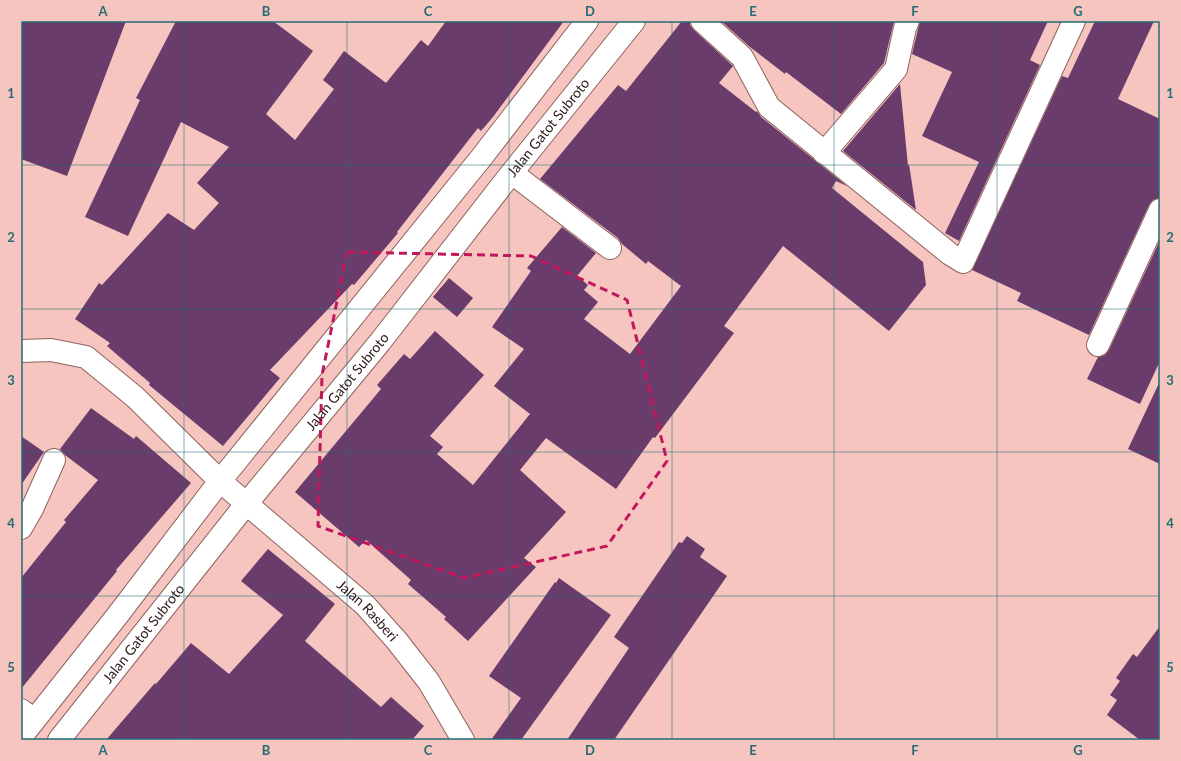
<svg xmlns="http://www.w3.org/2000/svg" width="1181" height="761" font-family="Lato,sans-serif">
<style>
.building{fill:#6a3c6b}
.lines{fill:none;stroke-linecap:round;stroke-linejoin:round}
.minor-casing{stroke:#8e625d;stroke-width:24}
.secondary-casing{stroke:#8e625d;stroke-width:24}
.minor{stroke:#fff;stroke-width:22}
.secondary{stroke:#fff;stroke-width:22}
.marked{fill:none;stroke:#c2185b;stroke-width:3;stroke-dasharray:8 5;stroke-linejoin:round}
.grid{fill:none;stroke:#226c75;stroke-width:1;stroke-opacity:0.55}
.labels{text-anchor:middle;stroke-width:4;stroke-linejoin:round;paint-order:stroke}
.street-label{font-size:14px;fill:#2b1917;stroke:#f7c5bf}
.neatline{fill:none;stroke:#226c75;stroke-width:1.5}
.grid-label{font-size:13px;text-anchor:middle;font-weight:bold;fill:#226c75}
</style>
<rect width="100%" height="100%" fill="#f7c5bf"/>
<g class="building">
<path d="M 21,21 L 126,21 L 67,176 L 21,159 Z"/>
<path d="M 176,21 L 273,21 L 313,51 L 266,114 L 295,140 L 334,89 L 323,80 L 344,51 L 386,83 L 421,40 L 428,46 L 446,21 L 564,21 L 493,117 L 481,131 L 478,128 L 397,232 L 398,233 L 354,285 L 352,284 L 270,370 L 280,378 L 223,446 L 149,385 L 150,383 L 107,346 L 110,343 L 75,319 L 99,283 L 102,285 L 168,213 L 194,230 L 219,203 L 197,183 L 229,147 L 181,122 L 128,236 L 85,217 L 140,100 L 136,98 Z"/>
<path d="M 682,21 L 690,21 L 690,25 L 694,30 L 732,65 L 733,66 L 719,83 L 756,112 L 757,111 L 761,117 L 847,186 L 836,181 L 832,188 L 923,262 L 926,285 L 889,331 L 783,246 L 724,326 L 734,333 L 655,438 L 653,437 L 616,489 L 546,438 L 520,470 L 566,512 L 524,558 L 536,567 L 468,641 L 444,619 L 446,617 L 408,584 L 411,580 L 366,540 L 359,547 L 295,492 L 381,389 L 377,385 L 404,354 L 410,359 L 435,331 L 484,375 L 430,436 L 443,447 L 437,454 L 473,485 L 530,414 L 494,386 L 524,349 L 492,327 L 531,271 L 527,268 L 562,227 L 596,253 L 577,276 L 588,285 L 584,290 L 598,302 L 584,319 L 630,354 L 681,286 L 648,261 L 646,264 L 622,244 L 618,238 L 540,179 L 618,85 L 626,91 Z"/>
<path d="M 721,21 L 894,21 L 884,63 L 841,114 L 786,72 L 785,74 L 750,47 Z"/>
<path d="M 920,21 L 1048,21 L 1030,60 L 1040,65 L 959,241 L 945,233 L 979,162 L 922,136 L 952,72 L 912,54 Z"/>
<path d="M 1095,21 L 1154,21 L 1118,99 L 1160,119 L 1160,198 L 1153,200 L 1149,205 L 1089,335 L 1017,301 L 1021,293 L 972,270 L 1062,76 L 1068,78 Z"/>
<path d="M 900,84 L 908,166 L 909,164 L 916,210 L 843,151 Z"/>
<path d="M 1160,240 L 1160,361 L 1140,404 L 1087,379 L 1098,357 L 1105,355 L 1109,350 Z"/>
<path d="M 449,278 L 473,298 L 457,317 L 433,297 Z"/>
<path d="M 1160,381 L 1160,464 L 1128,449 Z"/>
<path d="M 91,408 L 134,439 L 136,436 L 191,483 L 116,570 L 117,571 L 21,689 L 21,578 L 66,522 L 64,520 L 98,480 L 65,455 L 60,449 Z"/>
<path d="M 21,436 L 44,452 L 21,485 Z"/>
<path d="M 687,536 L 705,549 L 700,557 L 727,576 L 614,740 L 567,740 L 629,648 L 614,637 L 679,542 L 682,543 Z"/>
<path d="M 268,549 L 335,604 L 305,641 L 381,707 L 391,697 L 424,726 L 412,740 L 106,740 L 155,683 L 156,684 L 191,643 L 229,674 L 283,615 L 241,581 Z"/>
<path d="M 559,578 L 611,615 L 521,740 L 491,740 L 521,698 L 489,676 L 555,582 L 556,583 Z"/>
<path d="M 1160,626 L 1160,740 L 1140,740 L 1107,715 L 1117,700 L 1110,695 L 1120,681 L 1116,678 L 1133,654 L 1137,657 Z"/>
</g>
<g class="lines">
<defs>
<g id="minor">
<path d="M 702,21 L 742,57 L 769,107 L 950,254 L 963,262 L 1074,21"/>
<path d="M 824,153 L 896,69 L 905,28 L 908,21"/>
<path d="M 512,173 L 610,248"/>
<path d="M 1098,345 L 1160,210"/>
<path id="s1" d="M 21,351 L 51,350 L 86,357 L 135,397 L 220,481 L 365,605 L 397,641 L 429,682 L 463,740"/>
<path d="M 21,528 L 32,509 L 54,460"/>
<path d="M 21,710 L 34,720"/>
</g>
<g id="secondary">
<path d="M 21,737 L 117,616 L 220,481 L 481,158 L 587,21"/>
<path id="s2" d="M 59,740 L 247,503 L 380,342 L 506,180 L 634,21"/>
</g>
</defs>
<use href="#minor" class="minor-casing"/>
<use href="#secondary" class="secondary-casing"/>
<use href="#minor" class="minor"/>
<use href="#secondary" class="secondary"/>
</g>
<path class="marked" d="M 347,252 L 531,256 L 627,300 L 667,461 L 607,546 L 464,578 L 318,526 L 322,375 Z"/>
<path class="grid" d="M 184,21 L 184,740M 347,21 L 347,740M 509,21 L 509,740M 672,21 L 672,740M 834,21 L 834,740M 997,21 L 997,740M 21,165 L 1160,165M 21,309 L 1160,309M 21,452 L 1160,452M 21,596 L 1160,596"/>
<g class="labels">
<g class="street-label">
<text dy="5" stroke="none"><textPath href="#s2" startOffset="784">Jalan Gatot Subroto</textPath></text>
<text dy="5" stroke="none"><textPath href="#s2" startOffset="460">Jalan Gatot Subroto</textPath></text>
<text dy="5" stroke="none"><textPath href="#s1" startOffset="445">Jalan Rasberi</textPath></text>
<text dy="5" stroke="none"><textPath href="#s2" startOffset="136">Jalan Gatot Subroto</textPath></text>
</g>
</g>
<rect width="1181" height="761" fill="none" stroke="#f7c5bf" stroke-width="44"/>
<rect x="22" y="22" width="1137" height="717" class="neatline"/>
<g class="grid-label">
<text x="103" y="16">A</text>
<text x="266" y="16">B</text>
<text x="428" y="16">C</text>
<text x="590" y="16">D</text>
<text x="753" y="16">E</text>
<text x="915" y="16">F</text>
<text x="1078" y="16">G</text>
<text x="11" y="98">1</text>
<text x="1170" y="98">1</text>
<text x="11" y="242">2</text>
<text x="1170" y="242">2</text>
<text x="11" y="385">3</text>
<text x="1170" y="385">3</text>
<text x="11" y="528">4</text>
<text x="1170" y="528">4</text>
<text x="11" y="672">5</text>
<text x="1170" y="672">5</text>
<text x="103" y="755">A</text>
<text x="266" y="755">B</text>
<text x="428" y="755">C</text>
<text x="590" y="755">D</text>
<text x="753" y="755">E</text>
<text x="915" y="755">F</text>
<text x="1078" y="755">G</text>
</g>
</svg>
